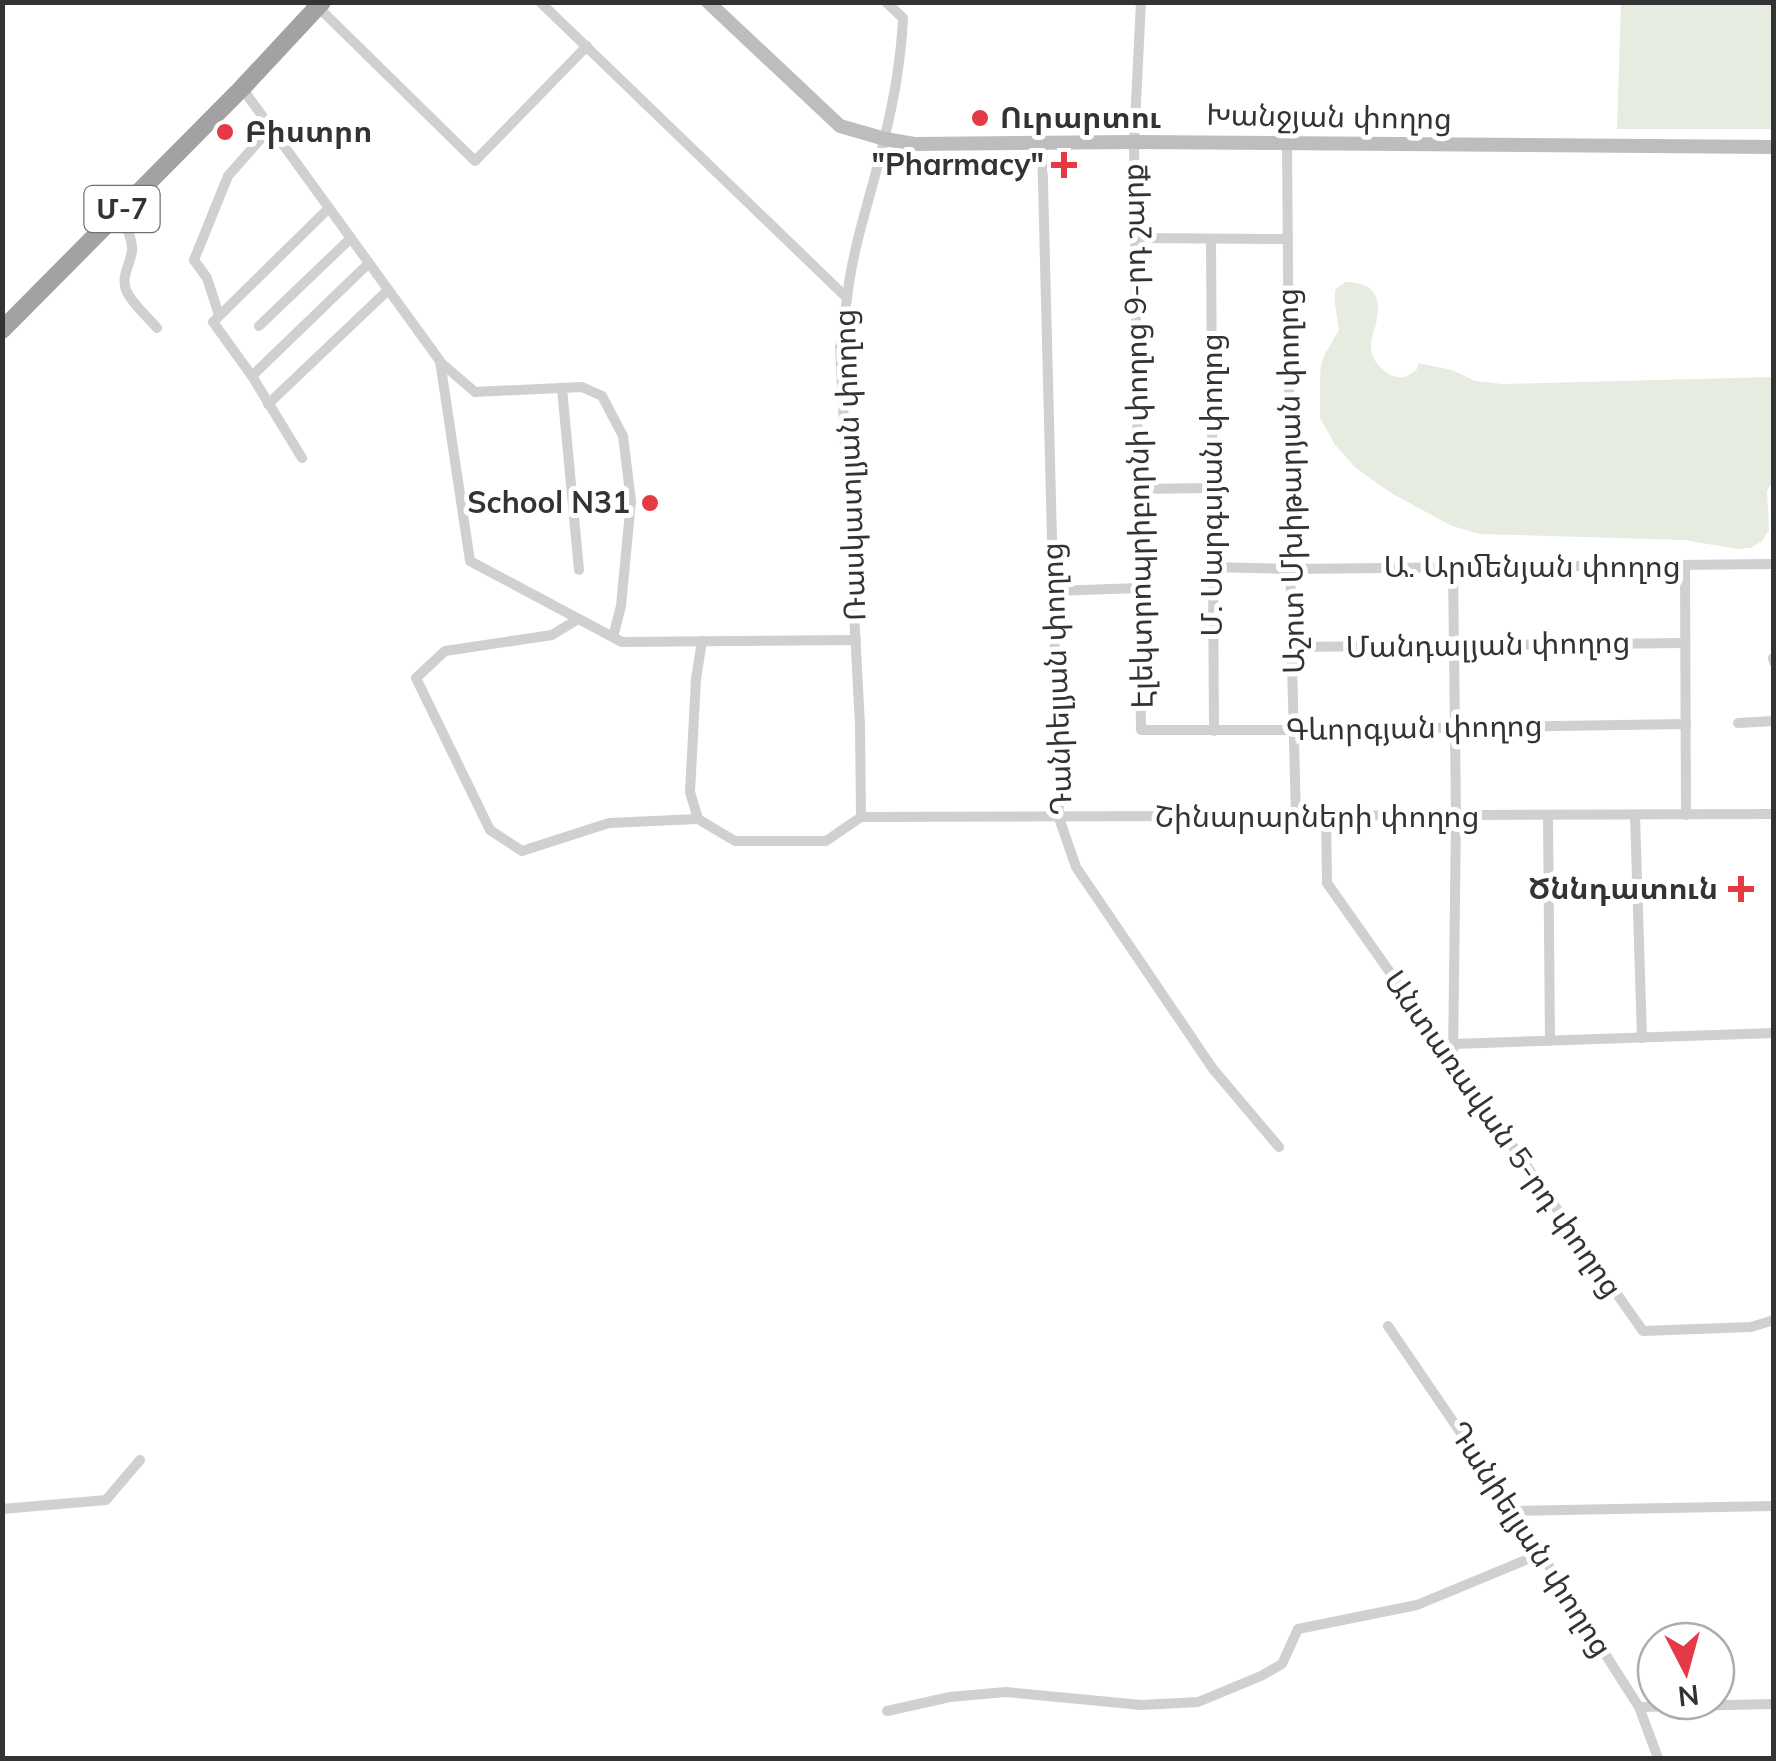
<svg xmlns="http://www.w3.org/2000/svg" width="1776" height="1761" font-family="Mulish,'Noto Sans Armenian',sans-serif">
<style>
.green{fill:#e6ecdf}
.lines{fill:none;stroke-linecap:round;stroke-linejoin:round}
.minor{stroke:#d0d0d0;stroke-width:10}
.secondary{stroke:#bdbdbd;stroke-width:14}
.trunk{stroke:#a2a2a2;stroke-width:18}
.poi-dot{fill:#e63946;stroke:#fff;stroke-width:4}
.labels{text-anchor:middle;stroke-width:10;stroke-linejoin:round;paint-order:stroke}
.shield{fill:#fff;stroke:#707070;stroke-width:2.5}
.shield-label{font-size:28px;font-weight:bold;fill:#333}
.street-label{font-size:30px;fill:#333;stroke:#fff}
.poi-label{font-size:30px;font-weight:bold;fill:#333;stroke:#fff;text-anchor:end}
</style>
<rect width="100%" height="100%" fill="#fff"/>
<g class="green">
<path d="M 1621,3 L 1773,3 L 1773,129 L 1617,129 Z"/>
<path d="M 1345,282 C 1374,282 1382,296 1376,324 C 1374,332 1370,340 1371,348 C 1371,362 1389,380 1404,377 C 1409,376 1413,372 1417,369 L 1418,363 L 1452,370 L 1475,381 L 1502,384 L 1773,377 L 1774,479 L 1767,491 L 1769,530 L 1762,541 L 1751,548 L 1737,549 L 1684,540 L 1480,534 L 1452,526 L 1391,493 L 1356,468 L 1335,445 L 1327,430 L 1320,418 L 1320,377 L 1321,364 L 1326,352 L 1339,330 L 1335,304 L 1335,290 Z"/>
</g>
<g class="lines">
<g class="minor">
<path d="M 540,2 L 847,298 L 840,348 L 860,725 L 861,817"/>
<path d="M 1141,2 L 1134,142 L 1141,730 L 1294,730 L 1686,724"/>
<path d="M 318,7 L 475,161 L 587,46"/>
<path d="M 242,88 L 440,361 L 470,561 L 622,642 L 856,640"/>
<path d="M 1042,143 L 1059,818 L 1076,867 L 1213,1069 L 1279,1147"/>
<path d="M 1287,144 L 1291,625 L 1296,817"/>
<path d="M 119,212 C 124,223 133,238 132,251 C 130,265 121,276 126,290 C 132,304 147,316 157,328"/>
<path d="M 1135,238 L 1288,239"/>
<path d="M 1211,239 L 1214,731"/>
<path d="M 847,298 C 853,244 872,193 884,140 C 894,100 901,60 903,18 L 886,2"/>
<path d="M 219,315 L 207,278 L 194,260 L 228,176 L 271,127"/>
<path d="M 259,326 L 351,238"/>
<path d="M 440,362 L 475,392 L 582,387 L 602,396 L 623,436 L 631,501 L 621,606 L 613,637"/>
<path d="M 252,376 L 369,263"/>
<path d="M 562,388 L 579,570"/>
<path d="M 268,404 L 388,290"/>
<path d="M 302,458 L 252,376 L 213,322 L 329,208"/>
<path d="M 1138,489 L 1212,488"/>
<path d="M 1685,566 L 1686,815"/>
<path d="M 1213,567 L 1291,569 L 1774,564"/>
<path d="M 1053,591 L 1140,588"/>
<path d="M 578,619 L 552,635 L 445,651 L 416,678 L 490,830 L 522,851 L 609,823 L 698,819"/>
<path d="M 702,641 L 696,679 L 690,792 L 698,819 L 735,841 L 826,841 L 861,817"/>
<path d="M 1292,647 L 1685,643"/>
<path d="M 1773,658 L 1774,662"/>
<path d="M 1738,723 L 1774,721"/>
<path d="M 1635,815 L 1642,1038"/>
<path d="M 1548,816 L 1550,1041"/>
<path d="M 861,817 L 1774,814"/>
<path d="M 1326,817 L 1327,883 L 1643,1331 L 1751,1327 L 1774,1320"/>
<path d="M 1453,1044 L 1774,1033"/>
<path d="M 1453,1060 L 1456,816 L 1453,566"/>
<path d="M 1388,1326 L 1514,1511 L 1639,1707 L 1658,1758"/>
<path d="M 2,1509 L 106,1500 L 140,1460"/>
<path d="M 1514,1511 L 1774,1506"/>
<path d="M 1639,1707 L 1774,1704"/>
<path d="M 887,1711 L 950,1697 L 1006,1692 L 1141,1705 L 1198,1702 L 1261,1676 L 1282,1664 L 1298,1629 L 1417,1605 L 1540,1554"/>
</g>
<path class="secondary" d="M 708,2 L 840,126 L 885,139 L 914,144 L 1134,142 L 1774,147"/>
<path class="trunk" d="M 2,330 L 242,88 L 322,2"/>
</g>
<g class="poi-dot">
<circle cx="980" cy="118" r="10"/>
<circle cx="225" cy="132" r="10"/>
<path d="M1059 150h10v10h10v10h-10v10h-10v-10h-10v-10h10z"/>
<circle cx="650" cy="503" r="10"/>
<path d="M1736 874h10v10h10v10h-10v10h-10v-10h-10v-10h10z"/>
</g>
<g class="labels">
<rect class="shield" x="84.5" y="186" width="75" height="46" rx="8"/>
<g class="shield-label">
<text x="122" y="219">Մ-7</text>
</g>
<g class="street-label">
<text transform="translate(1329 117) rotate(1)" y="10">Խանջյան փողոց</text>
<text transform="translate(1138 436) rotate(-91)" y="10">Էլեկտրոպրիբորնի փողոց 9-րդ շարք</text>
<text transform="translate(850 465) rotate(-92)" y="10">Ռասկատլյան փողոց</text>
<text transform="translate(1291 481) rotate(-91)" y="10">Աշոտ Մխիթարյան փողոց</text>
<text transform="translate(1212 485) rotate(-90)" y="10">Մ. Սարգսյան փողոց</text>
<text x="1532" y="577">Ա. Արմենյան փողոց</text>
<text transform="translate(1488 645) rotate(-1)" y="10">Մանդալյան փողոց</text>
<text transform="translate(1057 679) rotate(-92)" y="10">Դանիելյան փողոց</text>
<text transform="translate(1414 728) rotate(-1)" y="10">Գևորգյան փողոց</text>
<text x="1317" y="827">Շինարարների փողոց</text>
<text transform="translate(1503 1134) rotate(55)" y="10">Անտառավան 5-րդ փողոց</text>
<text transform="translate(1530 1539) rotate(57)" y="10">Դանիելյան փողոց</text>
</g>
<g class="poi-label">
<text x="1000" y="128" text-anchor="start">Ուրարտու</text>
<text x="245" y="142" text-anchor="start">Բիստրո</text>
<text x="1044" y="175">"Pharmacy"</text>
<text x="630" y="513">School N31</text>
<text x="1718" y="899">Ծննդատուն</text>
</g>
</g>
<rect width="1776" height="1761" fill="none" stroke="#333333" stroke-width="10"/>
<g transform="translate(1686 1671) rotate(174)"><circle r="48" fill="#ffffff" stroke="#adadad" stroke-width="2.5"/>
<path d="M0-8L18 38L0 25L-18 38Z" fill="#e63946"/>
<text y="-15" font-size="28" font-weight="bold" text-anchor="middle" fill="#333333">N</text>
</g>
</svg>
